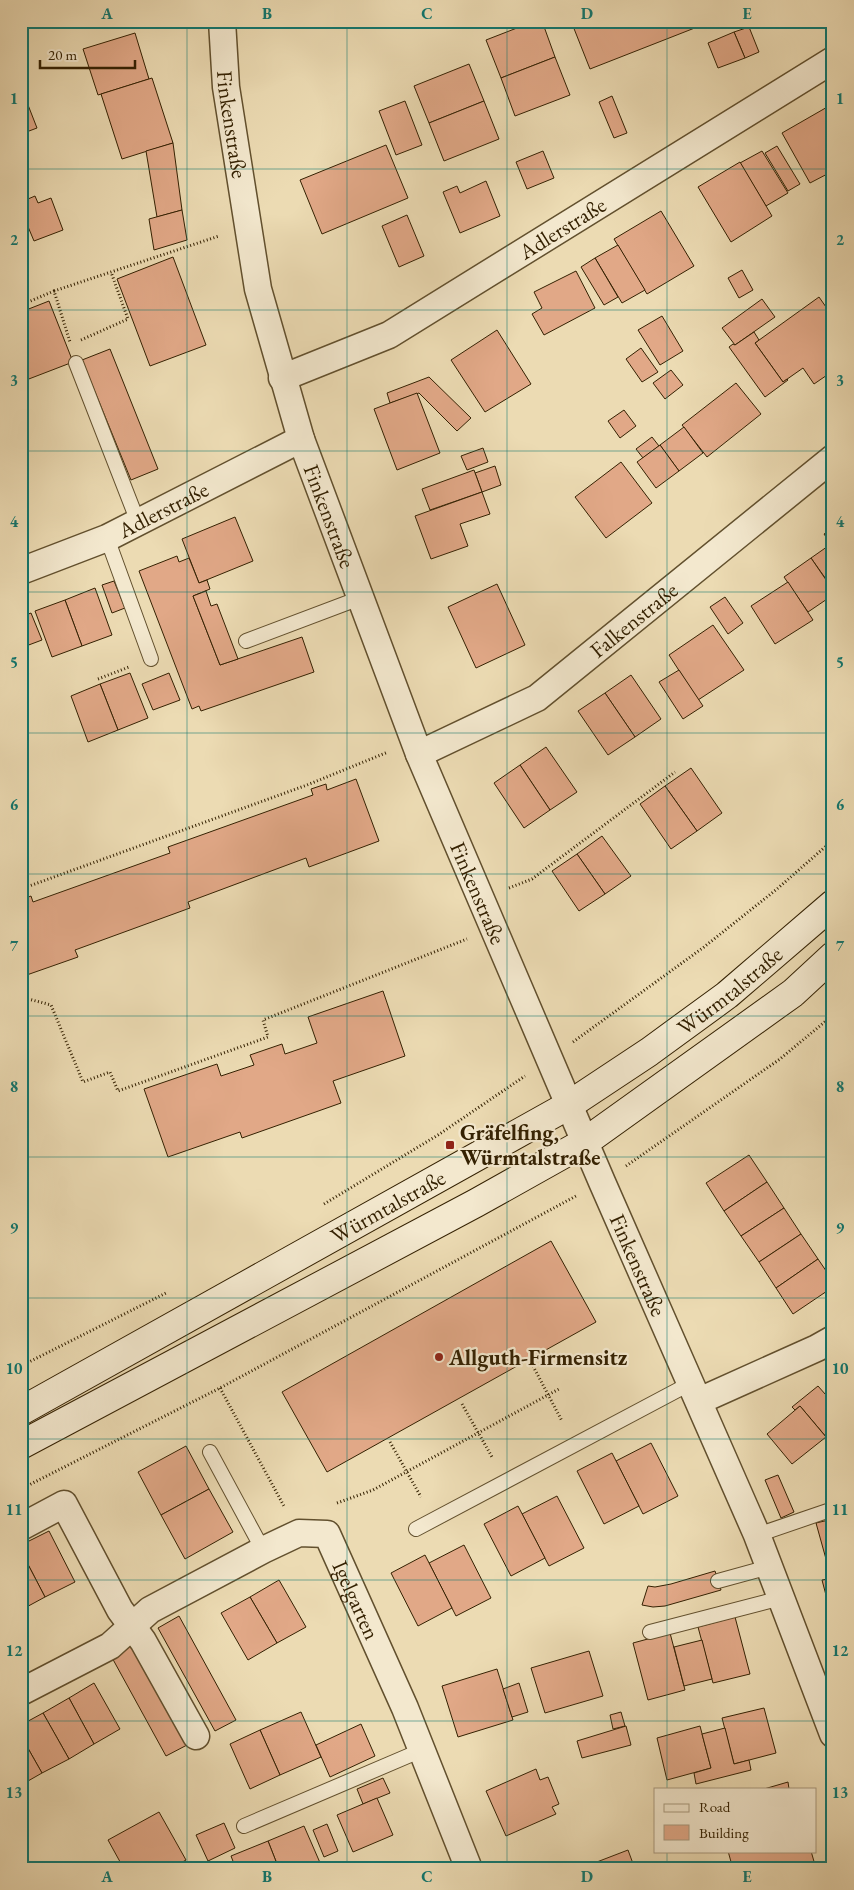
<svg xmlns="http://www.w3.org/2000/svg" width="854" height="1890" font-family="'EB Garamond',serif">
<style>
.building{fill:#e1a887;stroke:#342102}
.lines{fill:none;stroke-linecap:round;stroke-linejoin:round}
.lane-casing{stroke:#62502e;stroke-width:16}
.street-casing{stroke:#62502e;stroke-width:29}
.secondary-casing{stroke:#342102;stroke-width:30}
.path{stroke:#342102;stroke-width:3;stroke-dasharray:1 2.5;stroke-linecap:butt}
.lane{stroke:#f3e8ce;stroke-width:14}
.street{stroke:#f3e8ce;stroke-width:26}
.secondary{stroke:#f3e8ce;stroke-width:28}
.grid{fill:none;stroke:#0f766e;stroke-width:1;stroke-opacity:0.55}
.poi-dot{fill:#8f2418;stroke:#f3e8ce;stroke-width:2}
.labels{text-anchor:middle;stroke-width:4.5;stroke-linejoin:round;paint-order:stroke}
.street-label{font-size:22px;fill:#342102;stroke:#f3e8ce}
.poi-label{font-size:22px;font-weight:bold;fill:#342102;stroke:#f3e8ce;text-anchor:start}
.neatline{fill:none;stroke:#0f766e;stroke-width:2}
.grid-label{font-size:16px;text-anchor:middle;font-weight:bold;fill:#0f766e}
</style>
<rect width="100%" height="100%" fill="#ecdbb3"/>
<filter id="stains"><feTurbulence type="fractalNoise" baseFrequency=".004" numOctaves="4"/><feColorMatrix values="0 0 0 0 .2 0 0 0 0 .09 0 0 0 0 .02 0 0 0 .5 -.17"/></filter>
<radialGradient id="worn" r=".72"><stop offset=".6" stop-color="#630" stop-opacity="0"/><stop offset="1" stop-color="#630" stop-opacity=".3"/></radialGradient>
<g class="building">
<path d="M 535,21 L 542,21 L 555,57 L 501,78 L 486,40 Z"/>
<path d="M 571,21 L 710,21 L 710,22 L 590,69 Z"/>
<path d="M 749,27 L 759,52 L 745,58 L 734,32 Z"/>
<path d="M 734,32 L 745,58 L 718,68 L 708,43 Z"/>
<path d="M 135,33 L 149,79 L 98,95 L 83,49 Z"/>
<path d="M 555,57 L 570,95 L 515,116 L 501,78 Z"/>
<path d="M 469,64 L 484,101 L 429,123 L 414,86 Z"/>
<path d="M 152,78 L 173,143 L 122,159 L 101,94 Z"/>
<path d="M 21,87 L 37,128 L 21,134 Z"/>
<path d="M 612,96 L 627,133 L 614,138 L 599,102 Z"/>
<path d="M 405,101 L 422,145 L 396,155 L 379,111 Z"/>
<path d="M 484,101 L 499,139 L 444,161 L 429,123 Z"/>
<path d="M 829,106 L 833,112 L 833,171 L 810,183 L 782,133 Z"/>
<path d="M 173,143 L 182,210 L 157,217 L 146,151 Z"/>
<path d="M 386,145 L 408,198 L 322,234 L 300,180 Z"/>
<path d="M 777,146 L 800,184 L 788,191 L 765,153 Z"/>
<path d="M 543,151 L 554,178 L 527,189 L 516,162 Z"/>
<path d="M 762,151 L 788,193 L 766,206 L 740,163 Z"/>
<path d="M 740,162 L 772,216 L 731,242 L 698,187 Z"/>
<path d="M 486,181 L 500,216 L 460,233 L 443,192 L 457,186 L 460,193 Z"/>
<path d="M 35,196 L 38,203 L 51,198 L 63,230 L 34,241 L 21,210 L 21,202 Z"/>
<path d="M 182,210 L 187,240 L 154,250 L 149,219 Z"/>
<path d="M 661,211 L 694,266 L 647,294 L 614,239 Z"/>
<path d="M 407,215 L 424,256 L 399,267 L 382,226 Z"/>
<path d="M 618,245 L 645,290 L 622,303 L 595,258 Z"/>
<path d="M 173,257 L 206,345 L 150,366 L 117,279 Z"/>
<path d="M 595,258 L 618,297 L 604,305 L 581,267 Z"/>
<path d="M 742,270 L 753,290 L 739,298 L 728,278 Z"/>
<path d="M 576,271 L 595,308 L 544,335 L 532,314 L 542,308 L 534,292 Z"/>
<path d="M 819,297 L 833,317 L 833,371 L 814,384 L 803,368 L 783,382 L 755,343 Z"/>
<path d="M 762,299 L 775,317 L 735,345 L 722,328 Z"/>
<path d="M 49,301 L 73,362 L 21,382 L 21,312 Z"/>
<path d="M 662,316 L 683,351 L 660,365 L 638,330 Z"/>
<path d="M 497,330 L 531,384 L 485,412 L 451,360 Z"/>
<path d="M 754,332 L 759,340 L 755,343 L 783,382 L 787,379 L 788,380 L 765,397 L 729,347 L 733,344 L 735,345 Z"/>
<path d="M 641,348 L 658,372 L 642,382 L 626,359 Z"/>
<path d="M 110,349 L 158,469 L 131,480 L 82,360 Z"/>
<path d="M 671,370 L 683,385 L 665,399 L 653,383 Z"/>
<path d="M 429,377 L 471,418 L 457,431 L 419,393 L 390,403 L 387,393 Z"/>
<path d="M 736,383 L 761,414 L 707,457 L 682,425 Z"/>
<path d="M 417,393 L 440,453 L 397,470 L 374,409 Z"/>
<path d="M 624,410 L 636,426 L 620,438 L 608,421 Z"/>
<path d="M 684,427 L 703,453 L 679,471 L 660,445 Z"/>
<path d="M 652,437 L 659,446 L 643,458 L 636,449 Z"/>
<path d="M 660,445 L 679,471 L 656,488 L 637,462 Z"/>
<path d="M 483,448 L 488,462 L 467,470 L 461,456 Z"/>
<path d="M 621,462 L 652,503 L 606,538 L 575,497 Z"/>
<path d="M 495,466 L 501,485 L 482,492 L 475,473 Z"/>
<path d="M 474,470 L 482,492 L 430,510 L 422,489 Z"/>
<path d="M 482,492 L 490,514 L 460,524 L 468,546 L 431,559 L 415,516 Z"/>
<path d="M 235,517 L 253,561 L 199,583 L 182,539 Z"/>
<path d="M 833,528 L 833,547 L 824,534 Z"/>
<path d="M 831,544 L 833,547 L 833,579 L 828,582 L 811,558 Z"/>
<path d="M 177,556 L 179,562 L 189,558 L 199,583 L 207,580 L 210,589 L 193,596 L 220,665 L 302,637 L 314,672 L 201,711 L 199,706 L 192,709 L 139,571 Z"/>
<path d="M 811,558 L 833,590 L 833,595 L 808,612 L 784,577 Z"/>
<path d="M 114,581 L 125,608 L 112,613 L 102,585 Z"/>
<path d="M 788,582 L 813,620 L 775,644 L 751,606 Z"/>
<path d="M 497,584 L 525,645 L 476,668 L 448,607 Z"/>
<path d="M 95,588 L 112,635 L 82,646 L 65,600 Z"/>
<path d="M 206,591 L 211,606 L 217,604 L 238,659 L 220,665 L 193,596 Z"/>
<path d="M 725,597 L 743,623 L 728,634 L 710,607 Z"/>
<path d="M 65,600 L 82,646 L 52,657 L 35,611 Z"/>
<path d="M 31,613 L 42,640 L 26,646 L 21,635 L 21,617 Z"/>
<path d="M 713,625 L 744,670 L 698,700 L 669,655 Z"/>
<path d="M 679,670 L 703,706 L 683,719 L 659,682 Z"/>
<path d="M 130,673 L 148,718 L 118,730 L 100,684 Z"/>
<path d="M 169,673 L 180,700 L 153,710 L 142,684 Z"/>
<path d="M 631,675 L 661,719 L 635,737 L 605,693 Z"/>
<path d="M 100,684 L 118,730 L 88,742 L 71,696 Z"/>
<path d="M 605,693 L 635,737 L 608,755 L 578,711 Z"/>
<path d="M 546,747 L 577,792 L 550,810 L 520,765 Z"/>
<path d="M 520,765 L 550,810 L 524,828 L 494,783 Z"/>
<path d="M 691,768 L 722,813 L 697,831 L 665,786 Z"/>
<path d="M 356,779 L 379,841 L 309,867 L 306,858 L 188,902 L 190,908 L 75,950 L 78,957 L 21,977 L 21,900 L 31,896 L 33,902 L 170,853 L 168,847 L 313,795 L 311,789 L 326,784 L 327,790 Z"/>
<path d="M 665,786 L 697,831 L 671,849 L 640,804 Z"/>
<path d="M 602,836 L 631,876 L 605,894 L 577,854 Z"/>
<path d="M 577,854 L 605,894 L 579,911 L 552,871 Z"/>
<path d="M 383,991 L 405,1056 L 333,1081 L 341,1103 L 242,1138 L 240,1132 L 168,1157 L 144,1089 L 217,1064 L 221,1076 L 254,1065 L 250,1055 L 282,1044 L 285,1054 L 317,1043 L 308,1017 Z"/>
<path d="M 749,1155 L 767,1182 L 724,1211 L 706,1183 Z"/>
<path d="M 767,1182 L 784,1208 L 741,1236 L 724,1211 Z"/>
<path d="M 784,1208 L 801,1234 L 759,1262 L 741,1236 Z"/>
<path d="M 801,1234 L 818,1259 L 776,1288 L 759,1262 Z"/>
<path d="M 551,1241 L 596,1322 L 327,1472 L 282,1392 Z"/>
<path d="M 818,1259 L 833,1281 L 833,1287 L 793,1314 L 776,1288 Z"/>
<path d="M 818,1386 L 833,1403 L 833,1445 L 800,1406 L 795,1410 L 792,1407 Z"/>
<path d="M 800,1406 L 826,1437 L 792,1464 L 767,1434 Z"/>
<path d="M 651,1443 L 678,1496 L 643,1514 L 616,1461 Z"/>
<path d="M 186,1446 L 209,1489 L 161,1515 L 138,1472 Z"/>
<path d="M 612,1453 L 639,1506 L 604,1524 L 577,1471 Z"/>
<path d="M 778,1475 L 794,1512 L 781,1518 L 765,1480 Z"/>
<path d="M 209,1489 L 233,1532 L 185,1559 L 161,1515 Z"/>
<path d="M 557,1496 L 584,1548 L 549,1566 L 522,1514 Z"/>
<path d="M 518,1506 L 545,1558 L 511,1576 L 484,1524 Z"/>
<path d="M 833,1519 L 833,1577 L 831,1577 L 816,1523 Z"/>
<path d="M 49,1531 L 75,1582 L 45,1597 L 21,1551 L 21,1545 Z"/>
<path d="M 464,1545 L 491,1598 L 456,1616 L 429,1563 Z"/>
<path d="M 21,1551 L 45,1597 L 21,1610 Z"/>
<path d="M 425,1555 L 452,1608 L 418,1626 L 391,1573 Z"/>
<path d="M 715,1571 L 721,1590 L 665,1606 L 653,1607 L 642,1605 L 648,1586 L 655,1587 L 671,1584 Z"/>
<path d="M 833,1578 L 833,1598 L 827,1599 L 822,1580 Z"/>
<path d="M 279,1580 L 306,1627 L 277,1643 L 250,1597 Z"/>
<path d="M 250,1597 L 277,1643 L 248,1660 L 221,1613 Z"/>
<path d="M 179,1616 L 236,1720 L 215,1731 L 158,1628 Z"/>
<path d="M 735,1617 L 750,1674 L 713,1683 L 698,1627 Z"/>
<path d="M 670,1633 L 685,1690 L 648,1700 L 633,1643 Z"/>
<path d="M 702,1640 L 712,1679 L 684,1686 L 674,1647 Z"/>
<path d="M 131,1642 L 187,1745 L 166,1756 L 110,1654 Z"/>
<path d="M 589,1651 L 603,1696 L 545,1713 L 531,1668 Z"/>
<path d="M 497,1669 L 513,1720 L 458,1737 L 442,1686 Z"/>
<path d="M 94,1683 L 120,1729 L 94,1744 L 69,1698 Z"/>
<path d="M 519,1683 L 528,1712 L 512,1717 L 503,1689 Z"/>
<path d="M 69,1698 L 94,1744 L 69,1759 L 43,1713 Z"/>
<path d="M 764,1708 L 776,1753 L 734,1764 L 722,1718 Z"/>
<path d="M 301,1712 L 321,1757 L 280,1775 L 260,1730 Z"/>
<path d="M 621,1712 L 625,1726 L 613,1729 L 610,1715 Z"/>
<path d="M 43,1713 L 69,1759 L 42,1773 L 21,1736 L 21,1725 Z"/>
<path d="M 361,1724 L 375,1756 L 330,1777 L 316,1745 Z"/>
<path d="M 626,1726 L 631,1745 L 582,1758 L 577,1741 Z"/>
<path d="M 700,1726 L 711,1768 L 667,1780 L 657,1738 Z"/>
<path d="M 725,1728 L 734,1764 L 749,1760 L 751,1770 L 696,1784 L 694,1773 L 711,1768 L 702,1734 Z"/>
<path d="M 260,1730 L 280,1775 L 250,1789 L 230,1744 Z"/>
<path d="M 21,1736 L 42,1773 L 21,1785 Z"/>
<path d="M 536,1769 L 540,1780 L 548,1777 L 559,1804 L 552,1807 L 556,1814 L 506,1836 L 486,1791 Z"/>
<path d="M 383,1778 L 390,1793 L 363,1804 L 357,1789 Z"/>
<path d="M 788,1782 L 789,1789 L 764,1789 Z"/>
<path d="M 377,1798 L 393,1835 L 353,1852 L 337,1815 Z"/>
<path d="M 159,1812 L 186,1860 L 170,1869 L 124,1869 L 108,1840 Z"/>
<path d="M 224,1823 L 235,1848 L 208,1861 L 196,1835 Z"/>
<path d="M 327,1824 L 338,1851 L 324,1857 L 313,1830 Z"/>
<path d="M 304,1826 L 321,1865 L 312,1869 L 279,1869 L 268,1841 Z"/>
<path d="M 268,1841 L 279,1869 L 236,1869 L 231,1856 Z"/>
<path d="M 628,1850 L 635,1869 L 590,1869 L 589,1865 Z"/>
<path d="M 728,1851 L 811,1851 L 815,1865 L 802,1869 L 733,1869 Z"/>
<path d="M 833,1862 L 833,1869 L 810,1869 L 810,1868 Z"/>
</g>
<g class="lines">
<defs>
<g id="lane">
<path d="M 76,363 L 138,522"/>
<path d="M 107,538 L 151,659"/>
<path d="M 246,641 L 360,598"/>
<path d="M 210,1452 L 263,1550"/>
<path d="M 416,1529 L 691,1383"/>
<path d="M 757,1535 L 833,1509"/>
<path d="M 718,1581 L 769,1567"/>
<path d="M 650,1632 L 781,1598"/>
<path d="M 244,1826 L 422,1750"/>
</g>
<g id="street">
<path id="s1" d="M 222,21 L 226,87 L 258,289 L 301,439 L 419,754 L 602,1182 L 757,1535 L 833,1734"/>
<path id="s2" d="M 282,378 L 389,335 L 833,60"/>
<path id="s3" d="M 21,571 L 107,538 L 301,439"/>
<path id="s4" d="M 419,754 L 537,698 L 833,458"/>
<path d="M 699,1401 L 817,1348 L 833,1339"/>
<path d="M 21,1527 L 64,1504 L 120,1610 L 143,1641 L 196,1736"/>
<path id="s5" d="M 21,1692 L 110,1646 L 150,1610 L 263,1550 L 299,1533 L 327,1534 L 405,1708 L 469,1869"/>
</g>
<g id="secondary">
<path id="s6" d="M 21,1411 L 569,1105 L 649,1052 L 727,995 L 833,904"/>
<path d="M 21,1445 L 476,1203 L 585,1142 L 793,993 L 833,956"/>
</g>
</defs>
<use href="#lane" class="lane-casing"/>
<use href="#street" class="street-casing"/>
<use href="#secondary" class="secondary-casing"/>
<g class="path">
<path d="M 54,291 L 219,236"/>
<path d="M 21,305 L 54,291 L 70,342"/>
<path d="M 81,340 L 128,319 L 111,272"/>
<path d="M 98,679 L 129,667"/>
<path d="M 509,888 L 532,879 L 675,772"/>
<path d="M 21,889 L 307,785 L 388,752"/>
<path d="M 21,997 L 51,1005 L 83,1082 L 110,1072 L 118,1091 L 268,1037 L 263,1020 L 467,939"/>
<path d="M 573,1042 L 704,947 L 777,889 L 833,840"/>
<path d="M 626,1166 L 780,1059 L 833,1015"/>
<path d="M 324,1204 L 438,1135 L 525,1076"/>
<path d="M 21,1366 L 166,1293"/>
<path d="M 533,1366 L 562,1421"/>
<path d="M 220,1388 L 285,1508"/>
<path d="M 462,1404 L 492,1457"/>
<path d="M 390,1442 L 421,1497"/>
<path d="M 21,1489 L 220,1388 L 576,1196"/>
<path d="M 337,1503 L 373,1490 L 559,1389"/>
</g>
<use href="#lane" class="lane"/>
<use href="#street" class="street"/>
<use href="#secondary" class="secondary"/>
</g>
<path class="grid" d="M 187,21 L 187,1869M 347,21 L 347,1869M 507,21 L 507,1869M 667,21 L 667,1789M 21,169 L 833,169M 21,310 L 833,310M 21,451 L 833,451M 21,592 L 833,592M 21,733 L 833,733M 21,874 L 833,874M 21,1016 L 833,1016M 21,1157 L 833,1157M 21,1298 L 833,1298M 21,1439 L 833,1439M 21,1580 L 833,1580M 21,1721 L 833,1721M 667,1851 L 667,1869"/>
<g class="poi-dot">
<rect x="445" y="1140" width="10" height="10" rx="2.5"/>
<circle cx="439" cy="1357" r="5"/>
</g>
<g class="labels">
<g class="street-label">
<text dy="8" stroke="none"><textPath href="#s1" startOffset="104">Finkenstraße</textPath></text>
<text dy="8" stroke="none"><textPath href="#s2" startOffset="319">Adlerstraße</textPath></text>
<text dy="8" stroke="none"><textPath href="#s3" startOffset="155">Adlerstraße</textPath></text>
<text dy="8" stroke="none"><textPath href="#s1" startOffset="509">Finkenstraße</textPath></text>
<text dy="8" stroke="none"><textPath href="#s4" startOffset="255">Falkenstraße</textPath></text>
<text dy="8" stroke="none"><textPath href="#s1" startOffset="914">Finkenstraße</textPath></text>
<text dy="8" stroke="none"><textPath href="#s6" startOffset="825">Würmtalstraße</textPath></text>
<text dy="8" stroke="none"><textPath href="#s6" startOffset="420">Würmtalstraße</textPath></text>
<text dy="8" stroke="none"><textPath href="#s1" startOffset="1319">Finkenstraße</textPath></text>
<text dy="8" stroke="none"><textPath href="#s5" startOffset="422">Igelgarten</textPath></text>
</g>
<g class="poi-label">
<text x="460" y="1140">Gräfelfing,<tspan x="460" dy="25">Würmtalstraße</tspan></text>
<text x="449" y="1365">Allguth-Firmensitz</text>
</g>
</g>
<rect width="854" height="1890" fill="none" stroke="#ecdbb3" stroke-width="55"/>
<rect x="654" y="1788" width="162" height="65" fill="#f3e8ce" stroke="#a7987c"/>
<rect x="664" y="1804" width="25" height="8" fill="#f3e8ce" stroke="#a7987c"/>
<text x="699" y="1812" font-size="15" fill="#342102">Road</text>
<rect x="664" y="1825" width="25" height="15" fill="#e1a887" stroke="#a7987c"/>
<text x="699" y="1838" font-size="15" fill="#342102">Building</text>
<path d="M40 60v8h95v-8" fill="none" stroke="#342102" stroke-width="2.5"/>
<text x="48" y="60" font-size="15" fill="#342102" stroke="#f3e8ce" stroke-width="4" paint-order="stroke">20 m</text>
<rect x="28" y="28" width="798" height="1834" class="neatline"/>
<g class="grid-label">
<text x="107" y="19">A</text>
<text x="267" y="19">B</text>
<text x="427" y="19">C</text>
<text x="587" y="19">D</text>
<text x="747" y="19">E</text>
<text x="14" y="104">1</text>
<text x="840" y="104">1</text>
<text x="14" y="245">2</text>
<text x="840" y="245">2</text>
<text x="14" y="386">3</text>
<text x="840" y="386">3</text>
<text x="14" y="527">4</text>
<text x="840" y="527">4</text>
<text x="14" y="668">5</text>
<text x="840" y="668">5</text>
<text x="14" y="810">6</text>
<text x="840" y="810">6</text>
<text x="14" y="951">7</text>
<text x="840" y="951">7</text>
<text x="14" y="1092">8</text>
<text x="840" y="1092">8</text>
<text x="14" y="1233">9</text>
<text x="840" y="1233">9</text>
<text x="14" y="1374">10</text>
<text x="840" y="1374">10</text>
<text x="14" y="1515">11</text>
<text x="840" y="1515">11</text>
<text x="14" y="1656">12</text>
<text x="840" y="1656">12</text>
<text x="14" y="1798">13</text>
<text x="840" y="1798">13</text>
<text x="107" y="1882">A</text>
<text x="267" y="1882">B</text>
<text x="427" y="1882">C</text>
<text x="587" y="1882">D</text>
<text x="747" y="1882">E</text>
</g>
<rect width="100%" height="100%" filter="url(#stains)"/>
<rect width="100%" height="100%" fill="url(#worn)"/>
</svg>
